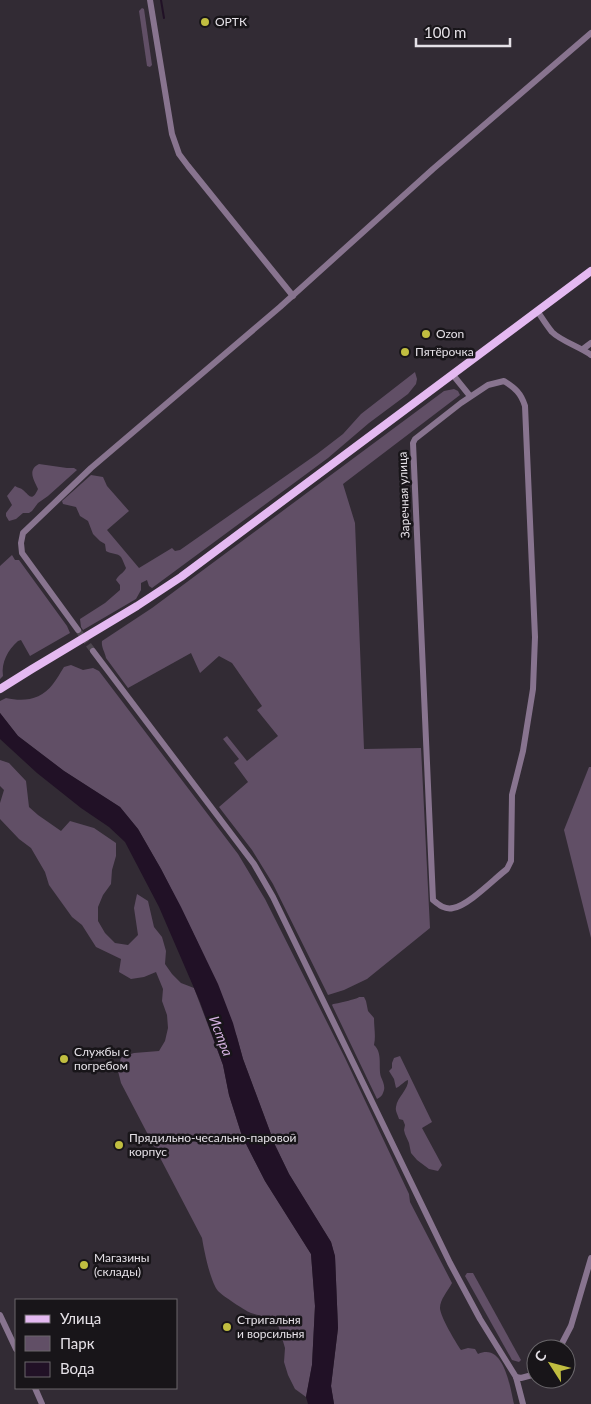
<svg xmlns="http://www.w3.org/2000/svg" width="591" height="1404" font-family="Lato,sans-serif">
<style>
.green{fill:#614f66}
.water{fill:#211126}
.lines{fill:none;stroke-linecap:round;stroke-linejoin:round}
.stream{stroke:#211126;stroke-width:2}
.minor-tunnel{stroke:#4d464f;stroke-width:6;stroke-dasharray:6 3;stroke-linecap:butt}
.minor{stroke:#88748f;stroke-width:6}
.major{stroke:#e4b9f1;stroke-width:8}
.poi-dot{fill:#c1be40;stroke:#181519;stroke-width:2}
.labels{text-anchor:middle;stroke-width:5;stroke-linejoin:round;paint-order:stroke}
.poi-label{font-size:12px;fill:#e5e1e7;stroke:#181519;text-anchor:start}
.street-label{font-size:12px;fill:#e5e1e7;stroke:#181519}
.water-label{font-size:14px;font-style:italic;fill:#d5b2e1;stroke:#181519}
</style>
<rect width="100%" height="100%" fill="#322b34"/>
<g class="green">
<path d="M 142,8 L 144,9 L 152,65 L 150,67 L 147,66 L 139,11 Z"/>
<path d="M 415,372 L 417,379 L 416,384 L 408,394 L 369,423 L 328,458 L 152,588 L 149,586 L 147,580 L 141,583 L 141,590 L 136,599 L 83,630 L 81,627 L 80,619 L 105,603 L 120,590 L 120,585 L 116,580 C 118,575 124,573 126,568 C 124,564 123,560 121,557 C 118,553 111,554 106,551 L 105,544 L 100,541 L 93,534 L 88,521 L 80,516 L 76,507 L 63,504 L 62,501 L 91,475 L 103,477 L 107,486 L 129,511 L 107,530 L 139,568 L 172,548 L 175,551 L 180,550 L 317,454 L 343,434 L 361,414 Z"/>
<path d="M 454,389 L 458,391 L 460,395 L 343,484 L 355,523 L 364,749 L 421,748 L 430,928 L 367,979 L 344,990 L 328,995 L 273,884 L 252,850 L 219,807 L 248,782 L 234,763 L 239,759 L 223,739 L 227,736 L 247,761 L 278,736 L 257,710 L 262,706 L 232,663 L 219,656 L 200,673 L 191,653 L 128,688 L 106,658 C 105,652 101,647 102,641 L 152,608 L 444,391 Z"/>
<path d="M 39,464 L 67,468 L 74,468 L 77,470 L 48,496 L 38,503 L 32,511 L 29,513 L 23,513 L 16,519 L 9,521 L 6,516 L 6,513 L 12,505 L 7,496 L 15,486 C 18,488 21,488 23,490 C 30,496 32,502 38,489 C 34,480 27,470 39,464 Z"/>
<path d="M 12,555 L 15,560 L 19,560 L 67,626 L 70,633 L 30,656 L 21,640 L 18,641 C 8,650 1,662 3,676 L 0,679 L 0,566 Z"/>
<path d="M 71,665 L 83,670 L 93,668 L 99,671 L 238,854 L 265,899 L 345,1058 L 409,1194 L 410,1202 L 452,1283 C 448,1291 440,1299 440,1308 C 440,1316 456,1343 461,1350 L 468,1348 L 475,1349 L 478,1354 C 504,1342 510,1387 514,1404 L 334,1404 L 331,1386 L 338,1328 L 335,1257 L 331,1242 L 289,1174 L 275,1145 L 243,1059 L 237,1037 L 197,941 L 161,869 L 138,829 L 120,807 L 64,771 L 18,736 L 0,713 L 0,701 L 6,698 C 24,702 41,700 53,684 C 57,679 60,673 64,667 Z"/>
<path d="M 0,760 L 9,763 L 26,781 L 29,807 L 38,815 L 61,831 L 70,821 L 94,828 L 116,843 L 116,856 L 112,870 L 111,884 L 103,895 L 98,907 L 98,921 L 105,933 L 115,943 L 128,945 L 138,935 L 134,908 L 137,894 L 148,901 L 154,927 L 162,937 L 166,951 L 165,964 L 172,974 L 181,983 L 194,988 L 223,1065 L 229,1095 L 242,1136 L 265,1181 L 311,1254 L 315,1306 L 312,1365 L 306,1397 L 295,1389 L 288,1375 L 284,1362 L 285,1348 L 277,1321 C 268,1317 260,1316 251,1313 C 244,1310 223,1296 218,1291 C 210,1281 204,1250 202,1238 L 121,1083 L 118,1071 L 121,1057 L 134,1053 L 159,1051 L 165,1041 L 168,1028 L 167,1015 L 162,1001 L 163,989 L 156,972 L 144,977 L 131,979 L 119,972 L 121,959 L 96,947 L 82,925 L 72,917 L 49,885 L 45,872 L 31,848 L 19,839 L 0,819 L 0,803 L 4,790 L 0,786 Z"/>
<path d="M 589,767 L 591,767 L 591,938 L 564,830 Z"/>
<path d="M 359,997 L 364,997 L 366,1001 L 368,1011 L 374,1018 C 374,1028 376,1036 374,1045 C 383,1053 378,1067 381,1077 C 383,1082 386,1087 383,1093 C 382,1096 380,1097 377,1099 L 332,1005 L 333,1004 C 336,1004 357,999 359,997 Z"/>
<path d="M 400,1056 L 432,1122 L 422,1128 L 442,1165 L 438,1171 L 429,1169 L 417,1160 L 411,1153 L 409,1143 L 405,1134 L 404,1130 L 405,1125 L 403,1120 L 399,1119 C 398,1115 395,1111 396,1107 C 397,1097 409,1089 408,1080 C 403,1082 401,1086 396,1088 L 394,1079 L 389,1071 L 392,1068 L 392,1063 L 394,1058 Z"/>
<path d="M 467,1273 L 473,1273 L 521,1360 L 519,1362 L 512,1360 L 465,1276 Z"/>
</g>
<path class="water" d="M 0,713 L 18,736 L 64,771 L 120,807 L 138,829 L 161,869 L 181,907 L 218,984 L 233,1023 L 243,1059 L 275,1145 L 289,1174 L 331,1242 L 335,1256 L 338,1328 L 331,1386 L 334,1404 L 308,1404 L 306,1397 L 312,1365 L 315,1306 L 311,1254 L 265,1181 L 242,1136 L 229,1095 L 223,1065 L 200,1002 L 159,907 L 125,842 L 109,827 L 81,808 L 37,773 L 0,739 Z"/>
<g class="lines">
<path class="stream" d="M 161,0 L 164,18"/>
<path class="minor-tunnel" d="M 78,630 L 93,651"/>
<g class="minor">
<path d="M 150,0 L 172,134 L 179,154 L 188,166 L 293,296"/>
<path d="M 538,312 C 542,318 547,326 552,332 C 561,341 580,347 591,355"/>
<path d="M 583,349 L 591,343"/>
<path d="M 453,375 L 470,396"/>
<path d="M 504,381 C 515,388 521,393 525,406 L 535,637 L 533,689 L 523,751 L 512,795 L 511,861 L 507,869 C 494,879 468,906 453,908 C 445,910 439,905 433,900 L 413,443 L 415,439 L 461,403 L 488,385 Z"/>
<path d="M 78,630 L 22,553 L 21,543 L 23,533 L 91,468 L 280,307 L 433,169 L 591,33"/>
<path d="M 93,651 L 254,864 L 273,897 L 450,1263 L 480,1319 L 516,1377 L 523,1404"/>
<path d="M 0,1315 L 16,1349"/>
<path d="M 559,1349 L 571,1326 L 591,1258"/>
<path d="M 516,1377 L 521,1378 L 536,1374"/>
<path d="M 35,1388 L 42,1404"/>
</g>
<path class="major" d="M 0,689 L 32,669 L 137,606 L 181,577 L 591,271"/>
</g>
<g class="poi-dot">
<circle cx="205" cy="22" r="5"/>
<circle cx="426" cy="334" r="5"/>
<circle cx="405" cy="352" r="5"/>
<circle cx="64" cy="1059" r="5"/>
<circle cx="119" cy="1145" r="5"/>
<circle cx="84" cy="1265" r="5"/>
<circle cx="227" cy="1327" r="5"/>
</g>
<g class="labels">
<g class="poi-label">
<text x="215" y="26">ОРТК</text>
<text x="436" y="338">Ozon</text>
<text x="415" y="356">Пятёрочка</text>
<text x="74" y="1056">Службы с<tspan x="74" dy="14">погребом</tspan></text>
<text x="129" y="1142">Прядильно-чесально-паровой<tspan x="129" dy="14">корпус</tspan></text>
<text x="94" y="1262">Магазины<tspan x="94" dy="14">(склады)</tspan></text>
<text x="237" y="1324">Стригальня<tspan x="237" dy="14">и ворсильня</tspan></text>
</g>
<g class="street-label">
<text transform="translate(404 495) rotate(-92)" y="4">Заречная улица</text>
</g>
<g class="water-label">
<text transform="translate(221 1036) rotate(69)" y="5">Истра</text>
</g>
</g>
<rect x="15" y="1299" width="162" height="90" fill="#181519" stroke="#6a676b"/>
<rect x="25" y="1315" width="25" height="8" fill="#e4b9f1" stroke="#6a676b"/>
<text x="60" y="1324" font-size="15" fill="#e5e1e7">Улица</text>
<rect x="25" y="1336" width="25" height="15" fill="#614f66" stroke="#6a676b"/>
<text x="60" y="1349" font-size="15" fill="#e5e1e7">Парк</text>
<rect x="25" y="1362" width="25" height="15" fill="#211126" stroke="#6a676b"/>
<text x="60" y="1374" font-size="15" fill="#e5e1e7">Вода</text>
<g transform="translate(551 1364) rotate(306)"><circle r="24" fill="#181519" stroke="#6a676b"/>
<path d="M0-4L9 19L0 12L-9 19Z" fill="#c1be40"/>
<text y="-8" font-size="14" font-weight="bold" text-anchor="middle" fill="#e5e1e7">С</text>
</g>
<path d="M416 38v8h94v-8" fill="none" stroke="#e5e1e7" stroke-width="2.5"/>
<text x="424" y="38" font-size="15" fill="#e5e1e7" stroke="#181519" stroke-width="4" paint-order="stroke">100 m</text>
</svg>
